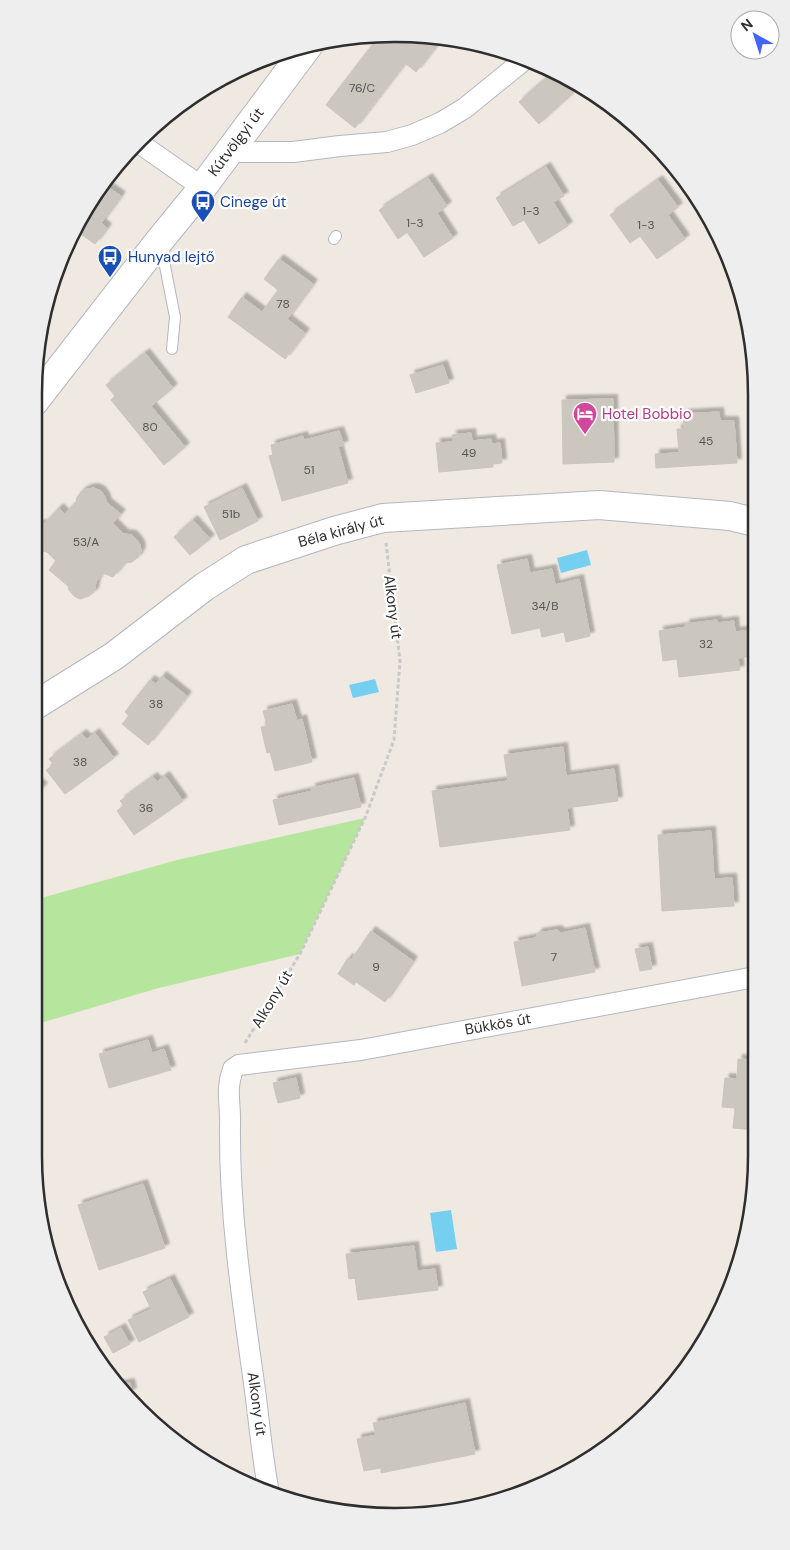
<svg xmlns="http://www.w3.org/2000/svg" width="790" height="1550" font-family="'DM Sans',sans-serif">
<style>
.green{fill:#b6e59e}
.water{fill:#75cff0}
.building{fill:#cbc7bf;stroke:#cbc5ba;filter:url(#shadow)}
.lines{fill:none;stroke-linecap:round;stroke-linejoin:round}
.lane-casing{stroke:#b4b7c1;stroke-width:12}
.street-casing{stroke:#b4b7c1;stroke-width:22}
.secondary-casing{stroke:#b4b7c1;stroke-width:30}
.path{stroke:#c9c9c9;stroke-width:3;stroke-dasharray:4 2.5;stroke-linecap:butt}
.lane{stroke:#fff;stroke-width:10}
.street{stroke:#fff;stroke-width:20}
.secondary{stroke:#fff;stroke-width:28}
.labels{text-anchor:middle;stroke-width:4.5;stroke-linejoin:round;paint-order:stroke}
.number-label{font-size:12px;fill:#555452}
.street-label{font-size:15px;fill:#2e2e2e;stroke:#fff}
.transit-label{font-size:15px;fill:#164399;stroke:#fff;text-anchor:start}
.hotel-label{font-size:15px;fill:#b23c85;stroke:#fff;text-anchor:start}
.rim{fill:none;stroke:#2e2e2e;stroke-width:2.5}
</style>
<defs>
<filter id="shadow"><feDropShadow dx="4.5" dy="-4.5" stdDeviation="1" flood-color="#0004"/></filter>
</defs>
<rect width="100%" height="100%" fill="#efe9e1"/>
<path class="green" d="M 365,818 L 300,954 L 155,989 L 34,1025 L 34,900 L 177,860 Z"/>
<g class="water">
<path d="M 587,550 L 591,565 L 561,573 L 557,558 Z"/>
<path d="M 375,679 L 379,692 L 353,698 L 349,685 Z"/>
<path d="M 451,1210 L 457,1249 L 436,1252 L 430,1213 Z"/>
</g>
<g class="building">
<path d="M 418,35 L 435,37 L 440,41 L 416,72 L 405,63 L 355,128 L 326,105 L 379,36 Z"/>
<path d="M 554,71 L 580,87 L 539,124 L 519,102 Z"/>
<path d="M 620,114 L 621,114 L 645,138 L 642,140 Z"/>
<path d="M 546,167 L 564,196 L 553,202 L 568,226 L 539,244 L 524,220 L 513,226 L 496,198 Z"/>
<path d="M 428,178 L 447,206 L 437,213 L 453,238 L 424,257 L 407,232 L 398,239 L 379,210 Z"/>
<path d="M 658,180 L 678,207 L 668,215 L 685,239 L 657,259 L 640,236 L 630,243 L 610,215 Z"/>
<path d="M 103,184 L 121,196 L 101,223 L 107,228 L 95,244 L 75,230 Z"/>
<path d="M 279,259 L 313,284 L 287,319 L 305,333 L 285,359 L 228,317 L 242,297 L 262,312 L 278,290 L 264,279 Z"/>
<path d="M 145,353 L 173,388 L 151,406 L 185,447 L 164,465 L 111,400 L 115,396 L 106,385 Z"/>
<path d="M 443,365 L 449,383 L 416,393 L 410,375 Z"/>
<path d="M 613,399 L 614,462 L 563,464 L 562,400 Z"/>
<path d="M 719,412 L 720,421 L 734,421 L 737,463 L 656,468 L 655,454 L 679,453 L 677,429 L 684,429 L 683,414 Z"/>
<path d="M 339,431 L 344,445 L 338,447 L 348,483 L 282,501 L 269,456 L 273,455 L 271,445 L 303,436 L 304,440 Z"/>
<path d="M 471,433 L 472,441 L 491,439 L 492,444 L 500,443 L 502,463 L 493,464 L 493,467 L 439,472 L 436,443 L 453,442 L 452,435 Z"/>
<path d="M 94,488 L 101,491 L 105,497 L 107,503 L 121,514 L 113,523 L 124,534 L 132,535 L 136,539 L 140,545 L 141,551 L 138,557 L 132,562 L 125,563 L 113,577 L 103,573 L 96,582 L 94,592 L 89,596 L 80,599 L 74,596 L 69,590 L 68,586 L 49,570 L 56,561 L 47,552 L 39,550 L 34,546 L 34,530 L 38,525 L 44,524 L 59,508 L 65,514 L 76,502 L 77,497 L 81,492 L 87,489 Z"/>
<path d="M 242,488 L 258,521 L 220,540 L 204,507 Z"/>
<path d="M 193,520 L 210,539 L 190,555 L 174,537 Z"/>
<path d="M 527,559 L 530,573 L 552,569 L 555,585 L 579,579 L 590,636 L 566,642 L 564,632 L 542,637 L 540,628 L 512,634 L 497,565 Z"/>
<path d="M 717,620 L 717,623 L 734,621 L 735,632 L 749,630 L 753,656 L 738,658 L 740,670 L 679,677 L 677,659 L 663,661 L 659,631 L 686,627 L 685,624 Z"/>
<path d="M 162,676 L 187,696 L 148,745 L 122,724 L 129,716 L 125,712 L 150,680 L 156,684 Z"/>
<path d="M 292,704 L 297,721 L 302,719 L 312,762 L 275,771 L 270,752 L 267,753 L 261,727 L 267,726 L 263,711 Z"/>
<path d="M 95,733 L 114,758 L 65,794 L 46,770 L 54,765 L 49,759 L 82,734 L 87,739 Z"/>
<path d="M 563,747 L 566,776 L 614,769 L 618,801 L 567,808 L 570,830 L 440,847 L 432,791 L 508,781 L 504,755 Z"/>
<path d="M 165,776 L 183,801 L 134,835 L 117,811 L 124,805 L 120,801 L 153,777 L 157,782 Z"/>
<path d="M 354,778 L 361,807 L 279,825 L 273,800 L 312,791 L 311,788 Z"/>
<path d="M 34,780 L 43,787 L 34,797 Z"/>
<path d="M 711,831 L 714,879 L 732,878 L 734,906 L 662,911 L 658,835 Z"/>
<path d="M 585,928 L 595,972 L 522,986 L 514,942 L 535,938 L 538,933 L 557,930 L 561,933 Z"/>
<path d="M 371,931 L 413,961 L 385,1002 L 356,982 L 354,985 L 338,974 L 348,958 L 351,960 Z"/>
<path d="M 648,947 L 652,969 L 640,971 L 635,949 Z"/>
<path d="M 148,1040 L 152,1053 L 164,1049 L 171,1070 L 109,1088 L 99,1054 Z"/>
<path d="M 738,1059 L 755,1060 L 755,1130 L 733,1128 L 735,1108 L 722,1107 L 725,1078 L 737,1079 Z"/>
<path d="M 296,1078 L 300,1098 L 278,1103 L 273,1083 Z"/>
<path d="M 143,1184 L 165,1248 L 99,1270 L 78,1205 Z"/>
<path d="M 414,1246 L 417,1271 L 435,1269 L 438,1290 L 358,1300 L 355,1278 L 349,1279 L 346,1254 Z"/>
<path d="M 170,1279 L 189,1317 L 139,1342 L 128,1320 L 151,1309 L 143,1292 Z"/>
<path d="M 121,1328 L 130,1344 L 113,1353 L 104,1337 Z"/>
<path d="M 130,1383 L 132,1392 L 129,1393 L 129,1395 L 119,1385 Z"/>
<path d="M 465,1403 L 475,1454 L 381,1473 L 381,1468 L 364,1471 L 357,1439 L 376,1435 L 373,1423 Z"/>
</g>
<g class="lines">
<defs>
<g id="lane">
<path d="M 334,239 L 336,236"/>
<path d="M 161,246 L 175,317 L 172,349"/>
</g>
<g id="street">
<path d="M 139,143 L 202,187"/>
<path d="M 228,152 L 293,152 L 340,146 L 387,142 L 412,135 L 440,123 L 465,108 L 524,60"/>
<path d="M 269,1493 C 262,1457 259,1419 254,1383 C 242,1298 229,1212 230,1125 C 231,1103 225,1091 233,1069 L 239,1065 L 361,1050 L 755,977"/>
</g>
<g id="secondary">
<path d="M 34,402 L 160,240 L 196,196 L 308,46"/>
<path d="M 34,706 L 114,656 L 204,587 L 246,560 L 334,531 L 383,518 L 599,505 L 730,516 L 754,522"/>
</g>
</defs>
<use href="#lane" class="lane-casing"/>
<use href="#street" class="street-casing"/>
<use href="#secondary" class="secondary-casing"/>
<path class="path" d="M 245,1043 L 300,954 L 365,818 L 394,740 L 400,661 L 386,543"/>
<use href="#lane" class="lane"/>
<use href="#street" class="street"/>
<use href="#secondary" class="secondary"/>
</g>
<defs>
<symbol id="bus-pin" viewBox="-11 -11 22 30"><path d="M0 17L-7.5 6A9.5 9.5 0 1 1 7.5 6Z" fill="#1a4fb4" stroke="#fff"/><path d="M-5-6H5V4H4V6H2V4H-2V6H-4V4H-5ZM-3.5-4V0h7V-4ZM-3.5 1.2v1.5H-2V1.2ZM2 1.2v1.5H3.5V1.2Z" fill="#fff"/></symbol>
<symbol id="hotel-pin" viewBox="-11 -11 22 30"><path d="M0 17L-7.5 6A9.5 9.5 0 1 1 7.5 6Z" fill="#d1479c" stroke="#fff"/><path d="M-6-4.5h1.5V1H6V5H4.5V3h-9V5H-6ZM-4 0a1.8 1.8 0 1 1 3.6 0ZM.5 0V-2.5h3Q6-2.5 6 0Z" fill="#fff"/></symbol>
</defs>
<g fill-rule="evenodd">
<use href="#bus-pin" x="189" y="188" width="28" height="38"/>
<use href="#bus-pin" x="96" y="243" width="28" height="38"/>
<use href="#hotel-pin" x="571" y="400" width="28" height="38"/>
</g>
<g class="labels">
<g class="number-label">
<text x="362" y="92">76/C</text>
<text x="531" y="215">1-3</text>
<text x="415" y="227">1-3</text>
<text x="646" y="229">1-3</text>
<text x="283" y="308">78</text>
<text x="150" y="431">80</text>
<text x="706" y="445">45</text>
<text x="469" y="457">49</text>
<text x="309" y="474">51</text>
<text x="231" y="518">51b</text>
<text x="86" y="546">53/A</text>
<text x="545" y="610">34/B</text>
<text x="706" y="648">32</text>
<text x="156" y="708">38</text>
<text x="80" y="766">38</text>
<text x="146" y="812">36</text>
<text x="554" y="961">7</text>
<text x="376" y="971">9</text>
</g>
<g class="street-label">
<text transform="translate(236 142) rotate(-53)" y="5">Kútvölgyi út</text>
<text transform="translate(341 531) rotate(-15)" y="5">Béla király út</text>
<text transform="translate(393 607) rotate(83)" y="5">Alkony út</text>
<text transform="translate(272 999) rotate(-59)" y="5">Alkony út</text>
<text transform="translate(498 1024) rotate(-10)" y="5">Bükkös út</text>
<text transform="translate(257 1404) rotate(82)" y="5">Alkony út</text>
</g>
<g class="transit-label">
<text x="220" y="207">Cinege út</text>
<text x="128" y="262">Hunyad lejtő</text>
</g>
<g class="hotel-label">
<text x="602" y="419">Hotel Bobbio</text>
</g>
</g>
<path d="M0 0H790V1550H0ZM394 42H396A352 352 0 0 1 748 394V1156A352 352 0 0 1 396 1508H394A352 352 0 0 1 42 1156V394A352 352 0 0 1 394 42Z" fill="#eee" fill-rule="evenodd"/>
<path class="rim" d="M394 42H396A352 352 0 0 1 748 394V1156A352 352 0 0 1 396 1508H394A352 352 0 0 1 42 1156V394A352 352 0 0 1 394 42Z"/>
<g transform="translate(755 35) rotate(321)"><circle r="24" fill="#ffffff" stroke="#ababab"/>
<path d="M0-4L9 19L0 12L-9 19Z" fill="#4264fb"/>
<text y="-8" font-size="14" font-weight="bold" text-anchor="middle" fill="#2e2e2e">N</text>
</g>
</svg>
